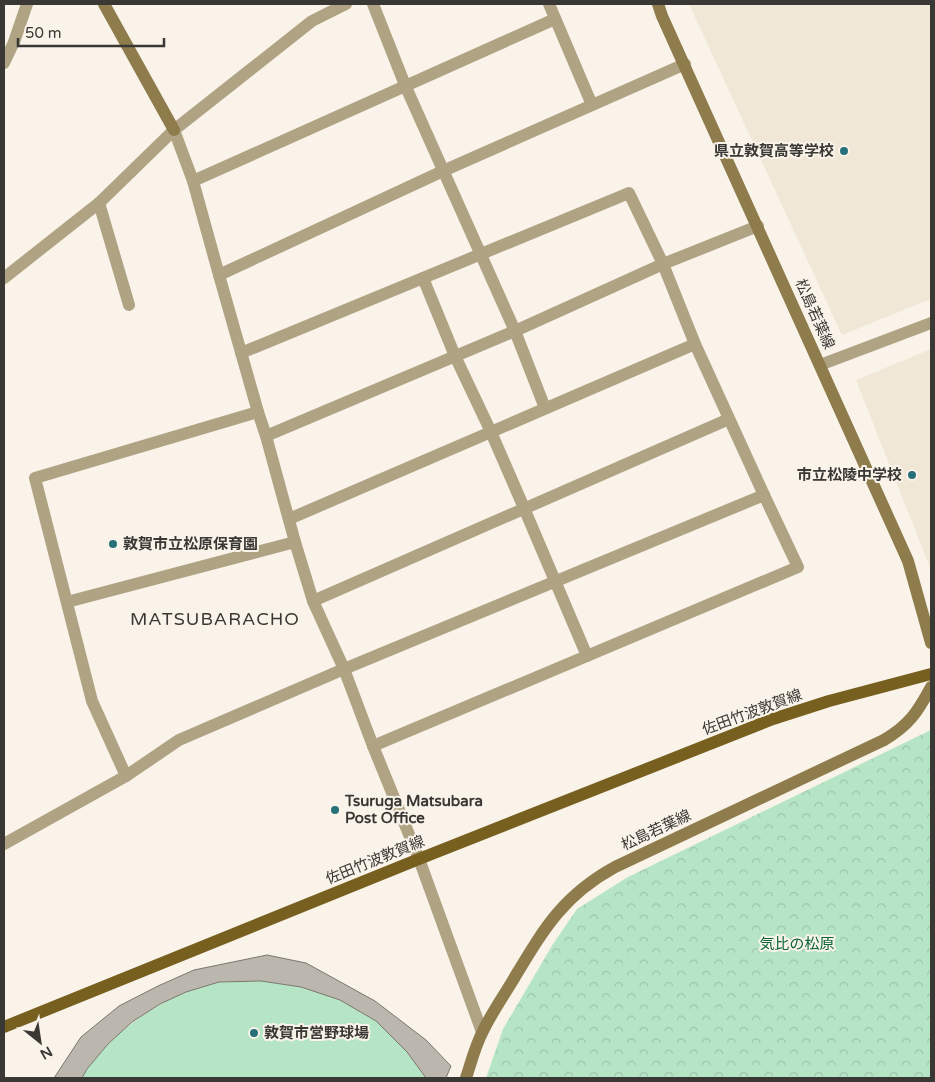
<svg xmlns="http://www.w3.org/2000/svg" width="935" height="1082" font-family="'Varela Round','Noto Sans JP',sans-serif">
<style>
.built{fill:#f0e7d6}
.forest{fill:url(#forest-crowns)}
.pitch{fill:#b6e5c6}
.building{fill:#bcb7ae;stroke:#7b776e}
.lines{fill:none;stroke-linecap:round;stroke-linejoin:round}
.street{stroke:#b0a384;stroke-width:12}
.secondary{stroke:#8f7c4c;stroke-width:12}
.primary{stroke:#775f1f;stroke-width:12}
.poi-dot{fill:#277079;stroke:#f9f3e9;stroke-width:2}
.labels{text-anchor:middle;stroke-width:4;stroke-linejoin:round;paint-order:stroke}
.poi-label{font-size:15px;font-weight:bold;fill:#3a3834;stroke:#f9f3e9;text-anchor:start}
.street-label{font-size:15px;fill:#3a3834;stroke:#f9f3e9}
.park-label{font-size:15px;fill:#08653a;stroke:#f9f3e9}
.quarter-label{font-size:18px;letter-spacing:1px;fill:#3a3834;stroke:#f9f3e9}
</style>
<defs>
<pattern id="forest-crowns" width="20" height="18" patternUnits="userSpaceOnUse" patternTransform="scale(1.25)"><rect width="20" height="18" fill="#b6e5c6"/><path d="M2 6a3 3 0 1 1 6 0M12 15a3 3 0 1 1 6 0" fill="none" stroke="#9dc5ab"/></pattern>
</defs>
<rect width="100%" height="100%" fill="#f9f3e9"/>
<g class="built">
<path d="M 689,4 L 931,4 L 931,299 L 842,335 Z"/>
<path d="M 931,349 L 931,570 L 856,380 Z"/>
</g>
<path class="forest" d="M 931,730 L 931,1078 L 486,1078 L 503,1029 L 553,944 L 577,909 L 628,877 Z"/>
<path class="pitch" d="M 261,981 L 301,987 L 340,1000 L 376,1021 L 407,1052 L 426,1078 L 82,1078 C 106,1034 169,991 219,982 C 232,980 247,982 261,981 Z"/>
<path class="building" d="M 267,955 L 306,963 L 375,1001 L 426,1040 L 451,1066 L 446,1078 L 426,1078 L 407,1052 L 376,1021 L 340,1000 L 301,987 L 261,981 L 219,982 L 186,992 L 160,1004 L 132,1022 L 108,1044 L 87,1069 L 82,1078 L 54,1078 L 81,1037 L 119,1006 L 158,986 L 194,970 Z"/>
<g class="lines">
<g class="street">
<path d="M 373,4 L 405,85 L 515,331 L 545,408"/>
<path d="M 549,4 L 592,105"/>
<path d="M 4,63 L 14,42 L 27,4"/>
<path d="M 174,130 L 193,181 L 219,275 L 258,412 L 266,436 L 295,542 L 313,601 L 344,669 L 373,746 L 419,859 L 482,1032"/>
<path d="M 193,181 L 555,19"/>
<path d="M 99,203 L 129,305"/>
<path d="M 219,275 L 443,171 L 685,64"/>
<path d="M 4,278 L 99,203 L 174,130 L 312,21 L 346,4"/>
<path d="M 423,278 L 455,356 L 491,432 L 524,508 L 587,656"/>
<path d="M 241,353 L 629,193 L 663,264 L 695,344 L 764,495 L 798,567 L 373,746"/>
<path d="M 820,365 L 931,323"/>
<path d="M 266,436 L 515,331 L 663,264 L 758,226"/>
<path d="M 289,519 L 695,344"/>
<path d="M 313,601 L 729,419"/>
<path d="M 67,602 L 295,542"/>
<path d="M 126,776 L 92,701 L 35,478 L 258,412"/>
<path d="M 4,844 L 126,776 L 179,740 L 344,669 L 764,495"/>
</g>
<g class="secondary">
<path d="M 104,4 L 174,130"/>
<path d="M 658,4 L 662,16 L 908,561 L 931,643"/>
<path d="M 466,1078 C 471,1063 475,1046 483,1031 C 492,1012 505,994 516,975 C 545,927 564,895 615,867 L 884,740 C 909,725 917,713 931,687"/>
</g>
<path class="primary" d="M 4,1027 L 419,859 L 773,719 L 829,701 L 931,674"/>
</g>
<g class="poi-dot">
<circle cx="844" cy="151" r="5"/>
<circle cx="912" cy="475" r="5"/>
<circle cx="113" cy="544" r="5"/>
<circle cx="335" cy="810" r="5"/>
<circle cx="254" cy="1033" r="5"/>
</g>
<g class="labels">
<g class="poi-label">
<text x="834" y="156" text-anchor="end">県立敦賀高等学校</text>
<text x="902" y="480" text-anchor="end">市立松陵中学校</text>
<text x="123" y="549">敦賀市立松原保育園</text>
<text x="345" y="806">Tsuruga Matsubara<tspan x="345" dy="17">Post Office</tspan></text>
<text x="264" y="1038">敦賀市営野球場</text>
</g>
<g class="street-label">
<text transform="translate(815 314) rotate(66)" y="5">松島若葉線</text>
<text transform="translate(752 712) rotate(-20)" y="5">佐田竹波敦賀線</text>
<text transform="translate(656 830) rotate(-25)" y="5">松島若葉線</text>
<text transform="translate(375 860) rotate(-22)" y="5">佐田竹波敦賀線</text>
</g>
<g class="park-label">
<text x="797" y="949">気比の松原</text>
</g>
<g class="quarter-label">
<text x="215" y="625">MATSUBARACHO</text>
</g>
</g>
<rect width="935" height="1082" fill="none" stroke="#3a3834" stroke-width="10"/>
<g transform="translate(40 1042) rotate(150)" stroke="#f9f3e9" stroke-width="4" paint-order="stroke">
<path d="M0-4L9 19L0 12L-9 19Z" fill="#3a3834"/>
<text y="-8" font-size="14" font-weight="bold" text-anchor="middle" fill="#3a3834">N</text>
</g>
<path d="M18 38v8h146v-8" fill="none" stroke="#3a3834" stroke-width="2.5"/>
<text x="25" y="38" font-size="15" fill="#3a3834" stroke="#f9f3e9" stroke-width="4" paint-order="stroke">50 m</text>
</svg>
